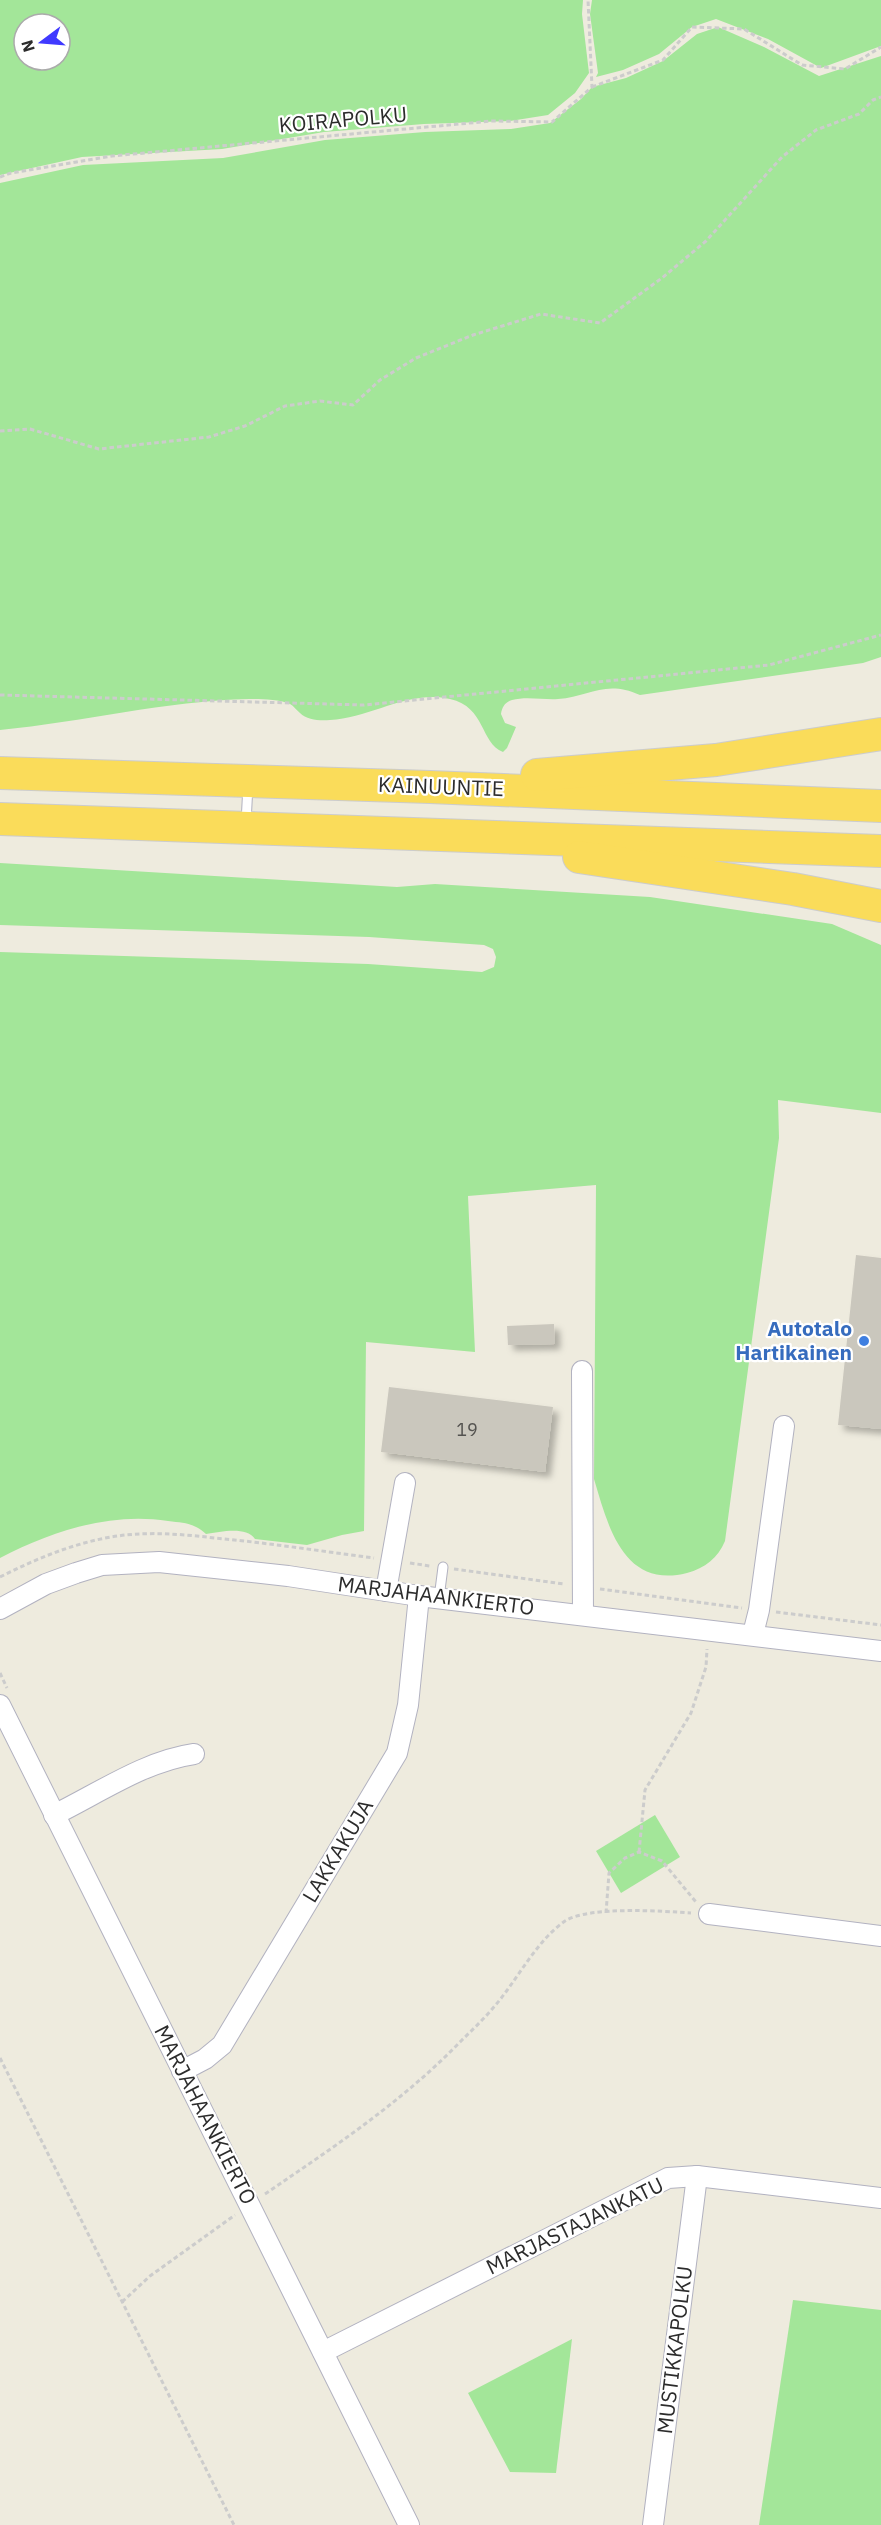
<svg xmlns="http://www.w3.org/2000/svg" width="881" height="2525" font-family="'IBM Plex Sans',sans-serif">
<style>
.green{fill:#a3e699;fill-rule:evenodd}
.building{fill:#cac7bd;filter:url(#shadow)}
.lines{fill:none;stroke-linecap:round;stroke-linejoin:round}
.service-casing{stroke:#b2b2c0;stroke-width:11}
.minor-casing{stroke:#b2b2c0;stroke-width:22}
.trunk-casing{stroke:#ccc;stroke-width:34}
.path{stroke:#ccc;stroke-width:3;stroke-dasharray:4.5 3;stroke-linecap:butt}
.service{stroke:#fff;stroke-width:9}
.minor{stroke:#fff;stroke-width:20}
.trunk{stroke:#fadc5a;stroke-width:32}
.shop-dot{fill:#3f7fe0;stroke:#fff;stroke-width:2}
.labels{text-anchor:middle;stroke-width:4.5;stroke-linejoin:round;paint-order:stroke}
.number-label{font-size:18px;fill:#545350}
.street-label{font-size:21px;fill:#2c2c2c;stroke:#fff}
.shop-label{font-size:21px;font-weight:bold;fill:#366cbe;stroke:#fff;text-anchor:end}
</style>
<defs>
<filter id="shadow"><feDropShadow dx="5.5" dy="5.5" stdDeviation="3" flood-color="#0004"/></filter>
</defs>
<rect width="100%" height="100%" fill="#eeebde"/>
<g class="green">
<path d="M 0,0 L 583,0 L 582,14 L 589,73 L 575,93 L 548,115 L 510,121 L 424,124 L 324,132 L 222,149 L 82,157 L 0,175 ZM 24,24 L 60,24 L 60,60 L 24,60 Z"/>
<path d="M 592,0 L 881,0 L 881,46 L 821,68 L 768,39 L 716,19 L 692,27 L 659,54 L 623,70 L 596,77 L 598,73 L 590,14 Z"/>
<path d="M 718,27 L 764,47 L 819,76 L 881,56 L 881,657 L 863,663 L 640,695 C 605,679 589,697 558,699 C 544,700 526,696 512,700 C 505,702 502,707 501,714 L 505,723 L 516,727 L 507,748 L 503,752 C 480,743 486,707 450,699 C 410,689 370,718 330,720 C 320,721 307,720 300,713 C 296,710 294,706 290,704 C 278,699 262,699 249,699 C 165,701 83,722 0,730 L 0,183 L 83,165 L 223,158 L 325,140 L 425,132 L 511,129 L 550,123 L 581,99 L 592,87 L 626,78 L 663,61 L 697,34 Z"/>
<path d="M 0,863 L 397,887 L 435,884 L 650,897 L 832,924 L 881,945 L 881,1113 L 778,1100 L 779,1138 L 725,1541 C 718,1558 705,1568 687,1573 C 623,1589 608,1526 594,1479 L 596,1185 L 468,1196 L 475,1352 L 366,1342 L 364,1531 L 342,1535 L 307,1545 L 255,1539 C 246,1526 221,1532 206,1534 C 194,1523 185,1523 168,1521 C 110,1512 52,1531 0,1558 L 0,952 L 368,964 L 482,972 L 494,967 L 496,957 L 493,949 L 484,945 L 369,937 L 0,925 Z"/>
<path d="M 655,1815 L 680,1857 L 621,1893 L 596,1851 Z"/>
<path d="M 793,2300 L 881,2310 L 881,2525 L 759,2525 Z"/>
<path d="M 572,2339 L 556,2473 L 510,2472 L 468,2393 Z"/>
</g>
<g class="building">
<path d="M 856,1255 L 881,1258 L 881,1429 L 838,1425 Z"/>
<path d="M 554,1324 L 555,1344 L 508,1345 L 507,1326 Z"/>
<path d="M 389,1387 L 553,1407 L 545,1472 L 381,1452 Z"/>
</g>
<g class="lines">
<defs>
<g id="service">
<path d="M 246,823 L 248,785"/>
<path d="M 439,1598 L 443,1567"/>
</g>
<g id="minor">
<path d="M 582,1371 L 583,1615"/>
<path d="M 386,1591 L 405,1483"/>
<path d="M 0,1609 L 46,1584 L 76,1573 L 102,1565 L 159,1562 L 288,1576 L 419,1596 L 881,1651"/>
<path d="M 753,1634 L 759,1610 L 784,1426"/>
<path d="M 0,1705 L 409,2525"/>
<path d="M 54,1815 C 99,1793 145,1761 194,1754"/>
<path d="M 709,1914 L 881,1936"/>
<path d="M 182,2071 L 205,2059 L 222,2045 L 397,1753 L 408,1705 L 419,1596"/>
<path d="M 323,2352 L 668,2178 L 697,2176 L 881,2198"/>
<path d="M 653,2525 L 697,2176"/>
</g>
<g id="trunk">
<path d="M 0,773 L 430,787 L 881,806"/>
<path d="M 537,775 L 716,760 L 881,734"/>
<path d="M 0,819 L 881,851"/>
<path d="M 579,857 L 793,889 L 881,906"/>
</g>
</defs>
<use href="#service" class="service-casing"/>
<use href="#minor" class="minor-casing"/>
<use href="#trunk" class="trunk-casing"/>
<g class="path">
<path d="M 592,87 L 663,60 L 692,27 L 744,29 L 802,65 L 845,69 L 881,47"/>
<path d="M 0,177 L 11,173 L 112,156 L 492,121 L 552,122 L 592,87 L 588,0"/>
<path d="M 0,431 L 30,429 L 99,449 L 209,437 L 245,426 L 285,406 L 320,401 L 353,405 L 380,380 L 416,358 L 473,335 L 541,314 L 600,323 L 662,278 L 706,241 L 782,157 L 816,130 L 859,114 L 873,100 L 881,97"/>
<path d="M 0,695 L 364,705 L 769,665 L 881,635"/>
<path d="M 410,1563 L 430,1566"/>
<path d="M 454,1569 L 564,1584"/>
<path d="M 0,1577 C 36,1559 71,1544 111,1537 C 146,1531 180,1534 215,1538 C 268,1543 321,1551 374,1558"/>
<path d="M 600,1589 L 742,1608"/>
<path d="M 776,1612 L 881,1625"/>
<path d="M 0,1673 L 7,1688"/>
<path d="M 639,1852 L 645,1790 L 691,1713 L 706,1667 L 707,1649"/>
<path d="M 606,1913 L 609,1873 L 625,1858 L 639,1852 L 662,1861 L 696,1902"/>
<path d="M 0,2058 L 234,2525"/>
<path d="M 265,2194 C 334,2147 403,2101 461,2041 C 472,2030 483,2020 493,2008 C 517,1981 535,1942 565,1921 C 588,1906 663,1911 691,1913"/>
<path d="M 122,2302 L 150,2276 L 235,2215"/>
</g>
<use href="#service" class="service"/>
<use href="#minor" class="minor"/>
<use href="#trunk" class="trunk"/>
</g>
<circle class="shop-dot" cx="864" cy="1341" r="6"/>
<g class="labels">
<g class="number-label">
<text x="467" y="1436">19</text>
</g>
<g class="street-label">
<text transform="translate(343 120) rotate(-5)" y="7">KOIRAPOLKU</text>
<text transform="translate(441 787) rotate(2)" y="7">KAINUUNTIE</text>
<text transform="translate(436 1596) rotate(7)" y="7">MARJAHAANKIERTO</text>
<text transform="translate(338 1851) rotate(-59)" y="7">LAKKAKUJA</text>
<text transform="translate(205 2115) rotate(63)" y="7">MARJAHAANKIERTO</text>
<text transform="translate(575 2226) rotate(-26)" y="7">MARJASTAJANKATU</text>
<text transform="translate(675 2350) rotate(-83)" y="7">MUSTIKKAPOLKU</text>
</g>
<g class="shop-label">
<text x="852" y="1336">Autotalo<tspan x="852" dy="24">Hartikainen</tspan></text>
</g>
</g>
<g transform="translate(42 42) rotate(254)"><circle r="28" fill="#ffffff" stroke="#ababab" stroke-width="1.5"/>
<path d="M0-4.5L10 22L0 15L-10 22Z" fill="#403aff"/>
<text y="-9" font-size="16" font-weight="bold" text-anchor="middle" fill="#2c2c2c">N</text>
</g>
</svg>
